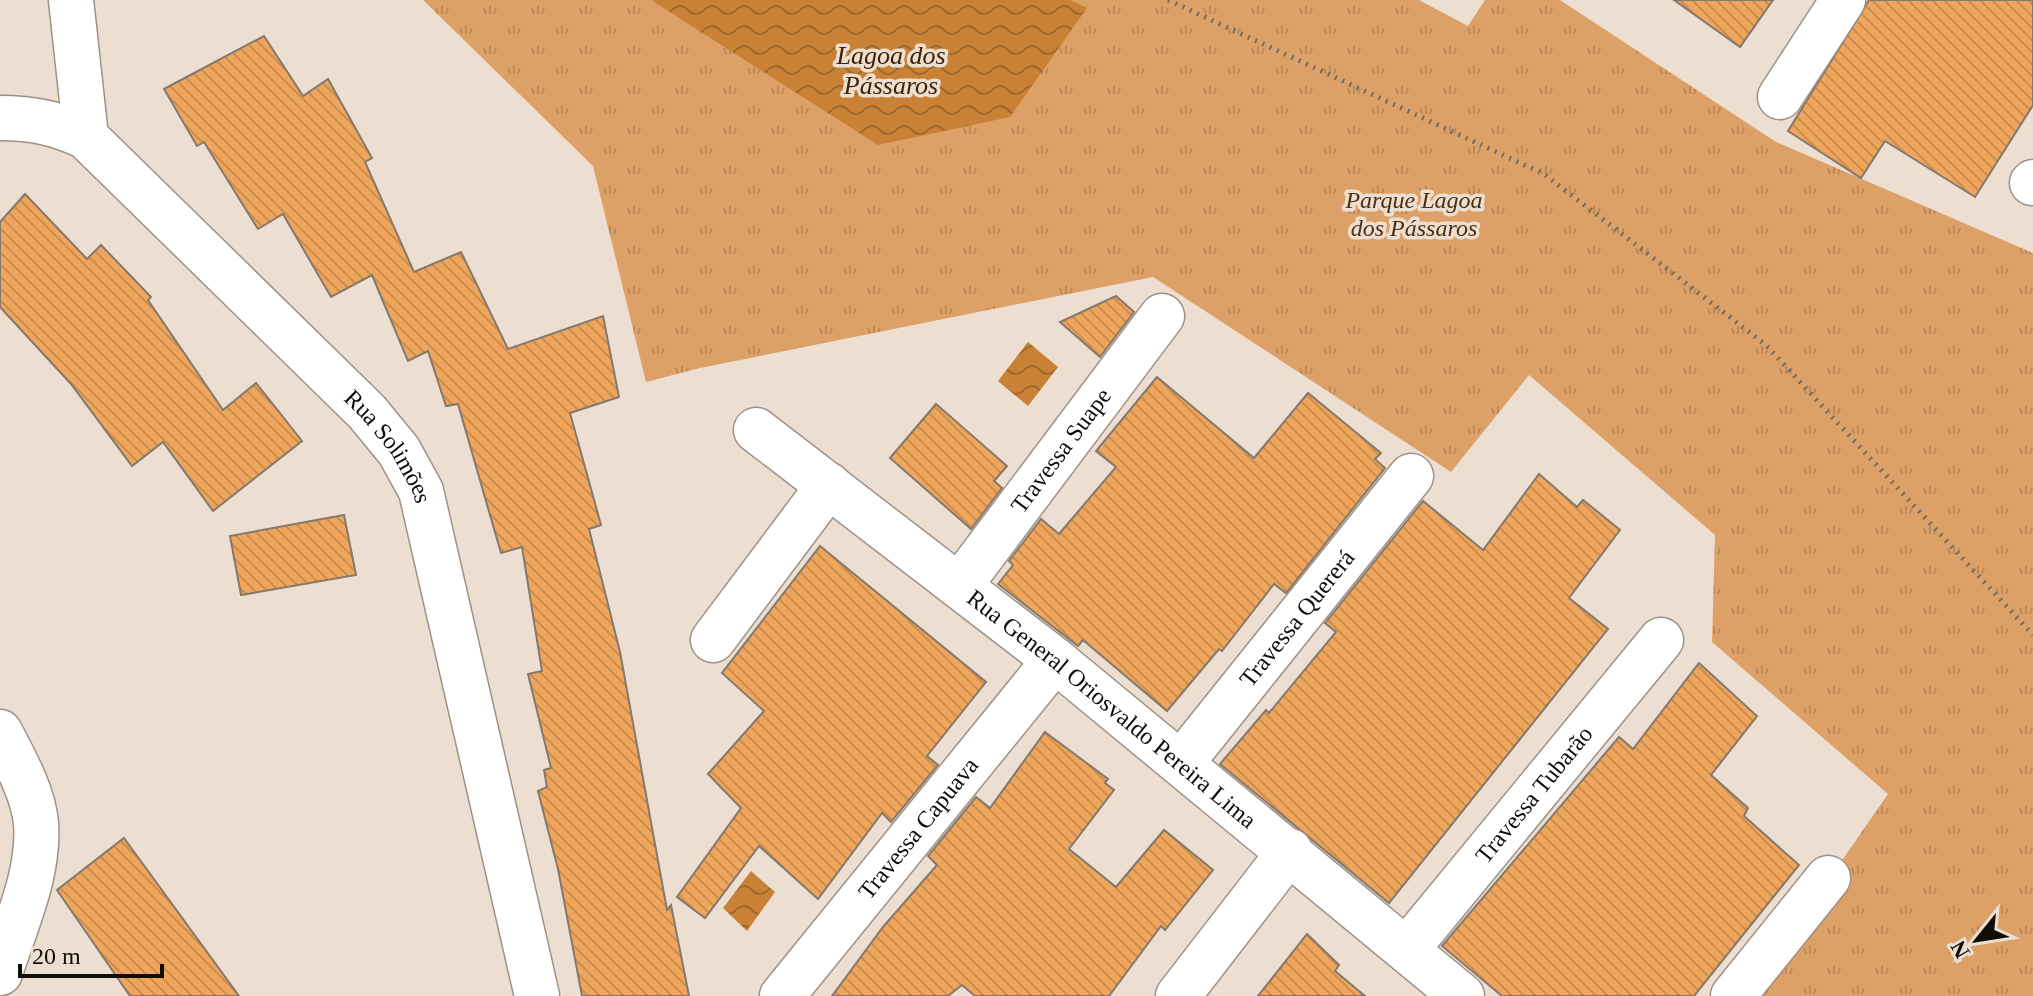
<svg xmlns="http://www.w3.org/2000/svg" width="2033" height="996" font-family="Georgia,serif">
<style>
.park{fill:url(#park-tufts)}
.water{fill:url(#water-waves)}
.building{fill:url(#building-back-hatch);stroke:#85786d;stroke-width:2}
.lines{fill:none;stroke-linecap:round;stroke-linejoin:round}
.minor-casing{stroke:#9e9185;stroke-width:47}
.path{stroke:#756d65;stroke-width:5;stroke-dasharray:2 6;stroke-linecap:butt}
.minor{stroke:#fff;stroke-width:44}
.labels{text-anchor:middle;stroke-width:7;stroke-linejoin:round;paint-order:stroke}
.park-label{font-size:24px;font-style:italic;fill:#4e3010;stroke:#ecded1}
.street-label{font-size:24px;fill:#100c08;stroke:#ecded1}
.water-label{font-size:26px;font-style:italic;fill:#402302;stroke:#ecded1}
</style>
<defs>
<pattern id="park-tufts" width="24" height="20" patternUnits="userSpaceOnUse" patternTransform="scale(2)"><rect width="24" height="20" fill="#dda167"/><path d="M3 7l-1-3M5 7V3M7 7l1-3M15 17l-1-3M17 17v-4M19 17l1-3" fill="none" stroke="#bd8958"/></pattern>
<pattern id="water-waves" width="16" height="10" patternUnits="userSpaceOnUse" patternTransform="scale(2)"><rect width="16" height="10" fill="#c88135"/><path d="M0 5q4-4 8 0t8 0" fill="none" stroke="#a1682b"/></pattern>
<pattern id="building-back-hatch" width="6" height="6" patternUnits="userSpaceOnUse" patternTransform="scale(2)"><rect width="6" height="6" fill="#efa65c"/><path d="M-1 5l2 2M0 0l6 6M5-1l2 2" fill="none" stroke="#cc8e4e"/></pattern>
</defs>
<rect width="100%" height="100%" fill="#ecded1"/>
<path class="park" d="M 423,0 L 1419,0 L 1468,26 L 1485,0 L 1560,0 L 1776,142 L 2033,253 L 2033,996 L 1748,996 L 1888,794 L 1712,642 L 1715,535 L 1529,375 L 1451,472 L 1153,277 L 700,368 L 646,382 L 593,166 Z"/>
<g class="water">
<path d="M 651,0 L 1070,0 L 1087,8 L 1010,117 L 878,145 Z"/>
<path d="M 1028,342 L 1058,367 L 1028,406 L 998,381 Z"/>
<path d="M 751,871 L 775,892 L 747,931 L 723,908 Z"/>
</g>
<g class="building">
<path d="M 1674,0 L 1773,0 L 1740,47 Z"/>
<path d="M 1869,0 L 2033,0 L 2033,105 L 1975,197 L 1885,141 L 1861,178 L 1788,131 Z"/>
<path d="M 264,36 L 303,96 L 328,79 L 372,158 L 365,162 L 414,272 L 461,252 L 508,349 L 603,316 L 619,397 L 570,413 L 601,525 L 589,529 L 620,652 L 667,910 L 671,905 L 689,996 L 582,996 L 558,869 L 538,791 L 547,787 L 544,770 L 551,768 L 528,674 L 542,671 L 522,547 L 501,553 L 458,404 L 446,406 L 428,351 L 408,361 L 372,275 L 331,297 L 283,214 L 258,229 L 204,142 L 197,146 L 164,89 Z"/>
<path d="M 25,194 L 87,259 L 101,245 L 151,297 L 148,300 L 223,410 L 256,383 L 302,441 L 213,511 L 163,442 L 132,466 L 71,384 L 0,307 L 0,222 Z"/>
<path d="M 1116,296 L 1134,312 L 1100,357 L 1060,322 Z"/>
<path d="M 1157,377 L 1254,458 L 1308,393 L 1381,453 L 1375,459 L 1385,468 L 1286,593 L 1274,584 L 1222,651 L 1219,649 L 1167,711 L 1083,640 L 1078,646 L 998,584 L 1013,565 L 1009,561 L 1041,519 L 1059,534 L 1116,467 L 1096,451 Z"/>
<path d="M 936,404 L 1007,466 L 994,481 L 1002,488 L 971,529 L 890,458 Z"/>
<path d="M 1539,474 L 1577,507 L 1583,500 L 1620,530 L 1569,598 L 1608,629 L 1389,903 L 1220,764 L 1266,710 L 1269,713 L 1336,632 L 1325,623 L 1423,501 L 1483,550 Z"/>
<path d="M 344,515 L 356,575 L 241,595 L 230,536 Z"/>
<path d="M 820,546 L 986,682 L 927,756 L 938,765 L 891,822 L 882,813 L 818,899 L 759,846 L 705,918 L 677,897 L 741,808 L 708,774 L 764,711 L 722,673 Z"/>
<path d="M 1699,663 L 1757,716 L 1711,775 L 1748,808 L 1744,816 L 1799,865 L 1694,996 L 1502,996 L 1442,946 L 1619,737 L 1633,749 Z"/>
<path d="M 1045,732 L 1108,779 L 1105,783 L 1114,790 L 1069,849 L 1116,887 L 1164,830 L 1213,870 L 1165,930 L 1161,926 L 1109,996 L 975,996 L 962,985 L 948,996 L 832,996 L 883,927 L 937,865 L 928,856 L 976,797 L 990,808 Z"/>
<path d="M 124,838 L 239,996 L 130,996 L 57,890 Z"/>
<path d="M 1307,934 L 1339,965 L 1335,971 L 1365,996 L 1258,996 Z"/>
</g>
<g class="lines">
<defs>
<g id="minor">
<path id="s1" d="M 71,0 L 86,137 L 367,412 L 399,451 L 421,491 L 537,996"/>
<path d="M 1780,97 L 1843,0"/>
<path d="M 0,118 C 32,118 57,123 86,137"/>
<path d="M 2032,183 L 2033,182"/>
<path id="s2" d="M 756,430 L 1055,660 L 1462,996"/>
<path id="s3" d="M 960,585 L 1162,316"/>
<path d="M 713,640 L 829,485"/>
<path d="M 0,732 C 14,759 33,792 36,823 C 40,873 15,926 0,973"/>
<path id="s4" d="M 1182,762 L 1411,476"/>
<path id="s5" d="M 1407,949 L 1661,640"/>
<path id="s6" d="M 782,996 L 1055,660"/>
<path d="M 1178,996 L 1290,851"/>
<path d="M 1733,996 L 1828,878"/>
</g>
</defs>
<use href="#minor" class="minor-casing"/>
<path class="path" d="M 1168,0 L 1544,174 L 1766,345 L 2033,635"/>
<use href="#minor" class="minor"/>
</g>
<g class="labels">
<g class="park-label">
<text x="1414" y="208">Parque Lagoa<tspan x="1414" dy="28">dos Pássaros</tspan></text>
</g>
<g class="street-label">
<text dy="8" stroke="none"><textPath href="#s3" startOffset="168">Travessa Suape</textPath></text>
<text dy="8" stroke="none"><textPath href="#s1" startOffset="572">Rua Solimões</textPath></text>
<text dy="8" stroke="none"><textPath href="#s4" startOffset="184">Travessa Quererá</textPath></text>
<text dy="8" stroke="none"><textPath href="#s2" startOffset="452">Rua General Oriosvaldo Pereira Lima</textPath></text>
<text dy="8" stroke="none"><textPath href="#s5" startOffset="200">Travessa Tubarão</textPath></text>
<text dy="8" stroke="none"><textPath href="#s6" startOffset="216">Travessa Capuava</textPath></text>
</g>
<g class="water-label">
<text x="891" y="64">Lagoa dos<tspan x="891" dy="30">Pássaros</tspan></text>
</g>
</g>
<g transform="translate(1977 940) rotate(240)" stroke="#ecded1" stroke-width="6" paint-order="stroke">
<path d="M0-6L14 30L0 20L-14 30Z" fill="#100c08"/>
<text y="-12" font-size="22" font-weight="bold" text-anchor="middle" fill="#100c08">N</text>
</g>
<path d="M20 964v12h142v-12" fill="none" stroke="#100c08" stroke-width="4"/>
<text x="32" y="964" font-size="24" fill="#100c08" stroke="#ecded1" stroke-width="6" paint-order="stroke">20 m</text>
</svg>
